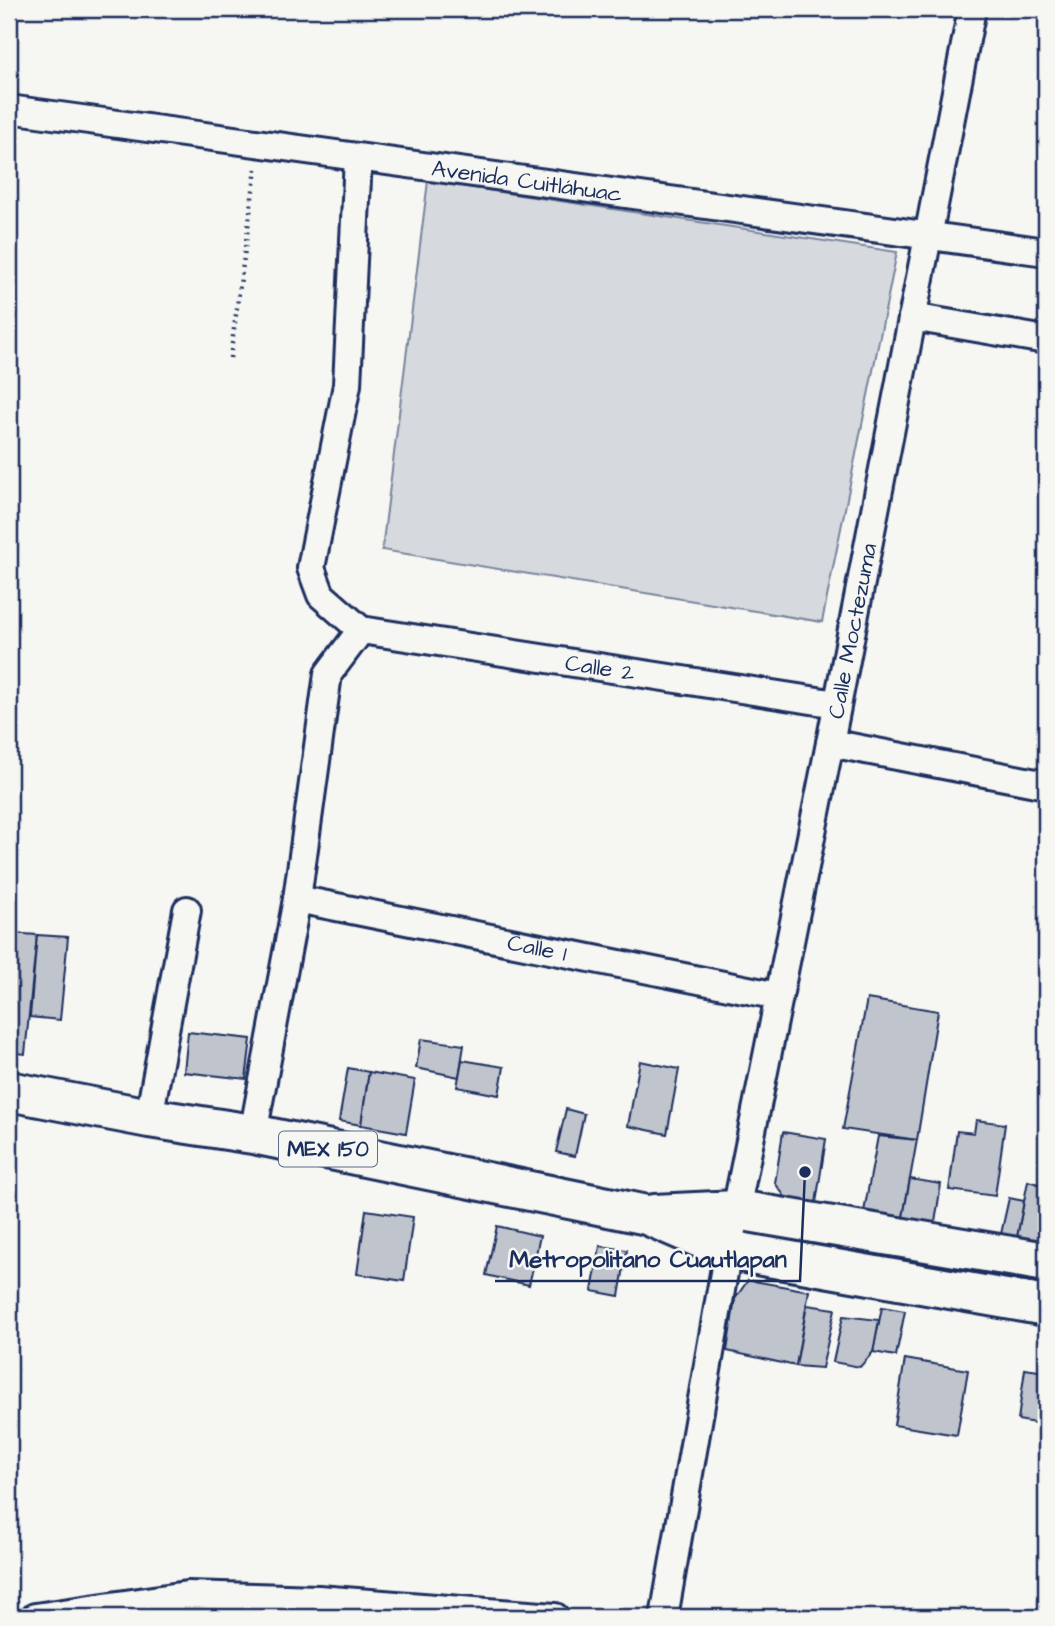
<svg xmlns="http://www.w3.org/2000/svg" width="1055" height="1626" font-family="'Architects Daughter',sans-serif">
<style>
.green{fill:#d6d9dd;stroke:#78849e;stroke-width:2}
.building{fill:#c0c4cd;stroke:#1b2f5e;stroke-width:2}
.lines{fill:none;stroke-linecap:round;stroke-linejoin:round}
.minor-casing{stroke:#1b2f5e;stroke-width:32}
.primary-casing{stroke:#1b2f5e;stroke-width:44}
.path{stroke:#1b2f5e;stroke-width:4.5;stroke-dasharray:2 5;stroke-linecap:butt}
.minor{stroke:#f6f6f2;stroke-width:26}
.primary{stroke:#f6f6f2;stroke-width:38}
.labels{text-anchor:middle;stroke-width:5;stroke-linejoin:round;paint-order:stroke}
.shield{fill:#f6f6f2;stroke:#5d6b8a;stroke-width:2}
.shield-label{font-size:21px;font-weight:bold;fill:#1b2f5e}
.street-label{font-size:23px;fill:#1b2f5e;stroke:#f6f6f2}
.leader{fill:none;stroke:#1b2f5e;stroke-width:2.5}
.callout-dot{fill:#1b2f5e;stroke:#f6f6f2;stroke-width:2.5}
.callout-label{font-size:24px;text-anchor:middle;font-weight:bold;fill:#1b2f5e;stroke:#f6f6f2;stroke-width:5;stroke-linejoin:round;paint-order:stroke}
</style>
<rect width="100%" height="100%" fill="#f6f6f2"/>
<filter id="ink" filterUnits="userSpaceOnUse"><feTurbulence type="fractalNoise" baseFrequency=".0143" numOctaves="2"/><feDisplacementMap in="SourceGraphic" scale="14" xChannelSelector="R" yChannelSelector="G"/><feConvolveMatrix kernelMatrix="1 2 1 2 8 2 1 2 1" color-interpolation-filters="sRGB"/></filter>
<g filter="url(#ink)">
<path class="green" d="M 428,181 L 897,252 L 822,622 L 382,550 Z"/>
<g class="building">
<path d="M 9,933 L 37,935 L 25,1054 L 9,1052 Z"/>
<path d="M 37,935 L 68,937 L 60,1020 L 30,1017 Z"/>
<path d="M 867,999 L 938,1011 L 917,1140 L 843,1129 Z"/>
<path d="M 188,1032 L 251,1039 L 246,1079 L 184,1072 Z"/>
<path d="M 421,1039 L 464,1045 L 459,1077 L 416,1068 Z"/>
<path d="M 462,1060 L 504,1067 L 499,1095 L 457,1087 Z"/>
<path d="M 640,1061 L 679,1069 L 667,1134 L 628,1126 Z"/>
<path d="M 348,1068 L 369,1072 L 361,1125 L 339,1121 Z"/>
<path d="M 369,1072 L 415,1080 L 406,1133 L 361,1125 Z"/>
<path d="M 566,1109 L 584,1114 L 575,1156 L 556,1152 Z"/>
<path d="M 976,1120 L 1005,1124 L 995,1196 L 949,1190 L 957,1131 L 974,1133 Z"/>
<path d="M 783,1132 L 826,1139 L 816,1203 L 786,1198 L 775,1183 Z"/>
<path d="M 878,1136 L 917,1140 L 902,1223 L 863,1217 Z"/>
<path d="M 910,1179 L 941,1184 L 934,1229 L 902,1223 Z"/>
<path d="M 1028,1181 L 1046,1186 L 1046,1211 L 1037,1251 L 1015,1247 Z"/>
<path d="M 1009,1198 L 1024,1201 L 1015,1247 L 999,1243 Z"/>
<path d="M 366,1210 L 413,1217 L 404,1281 L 357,1274 Z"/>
<path d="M 497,1226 L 540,1236 L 529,1285 L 486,1275 Z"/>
<path d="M 600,1246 L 627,1250 L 619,1296 L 592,1291 Z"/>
<path d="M 748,1280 L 809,1291 L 796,1366 L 727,1351 L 735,1299 Z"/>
<path d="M 807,1305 L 835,1309 L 822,1368 L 796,1366 Z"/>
<path d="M 882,1307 L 905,1311 L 896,1356 L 873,1352 Z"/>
<path d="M 843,1316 L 879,1320 L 873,1352 L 860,1367 L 833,1362 Z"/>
<path d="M 905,1359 L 968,1370 L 957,1435 L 894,1425 Z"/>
<path d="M 1025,1369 L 1046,1372 L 1046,1425 L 1018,1420 Z"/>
</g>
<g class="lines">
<defs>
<g id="minor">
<path id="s1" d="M 9,109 L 1046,252"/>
<path d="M 912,317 L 1046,340"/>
<path id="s2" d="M 361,630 L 837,704"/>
<path d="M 830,743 L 1046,785"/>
<path id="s3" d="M 297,899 L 778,996"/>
<path d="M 149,1118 L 187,910"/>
<path d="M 253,1134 L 297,899 L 328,674 L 361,630 L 321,595 L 311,568 L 347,385 L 358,158"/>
<path d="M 35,1617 L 187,1595 L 318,1599 L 555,1617"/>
<path id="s4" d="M 664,1617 L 728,1250 L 830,743 L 972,9"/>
</g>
<g id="primary">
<path d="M 9,1091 L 149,1118 L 253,1134 L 647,1215 L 728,1250 L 1046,1306"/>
<path d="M 654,1214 L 737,1210 L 1046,1262"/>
</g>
</defs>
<use href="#minor" class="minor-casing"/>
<use href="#primary" class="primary-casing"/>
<path class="path" d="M 230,358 L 256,169"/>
<use href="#minor" class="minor"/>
<use href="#primary" class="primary"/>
</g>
</g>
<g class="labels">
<rect class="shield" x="279" y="1131.5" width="98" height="35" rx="5"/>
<g class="shield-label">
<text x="328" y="1156">MEX 150</text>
</g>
<g class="street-label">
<text dy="8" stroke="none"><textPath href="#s1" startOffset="523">Avenida Cuitláhuac</textPath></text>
<text dy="8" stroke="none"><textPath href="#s4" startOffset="1004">Calle Moctezuma</textPath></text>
<text dy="8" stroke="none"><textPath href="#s2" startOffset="242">Calle 2</textPath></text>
<text dy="8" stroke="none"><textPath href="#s3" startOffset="245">Calle 1</textPath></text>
</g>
</g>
<path class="leader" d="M805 1172L800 1281H495"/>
<circle class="callout-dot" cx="805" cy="1172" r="7"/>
<g class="callout-label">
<text x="648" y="1267">Metropolitano Cuautlapan</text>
</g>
<rect width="1055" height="1626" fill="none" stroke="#f6f6f2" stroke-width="35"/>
<rect x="18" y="18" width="1020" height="1591" fill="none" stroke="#1b2f5e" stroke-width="2.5" filter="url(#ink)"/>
</svg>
